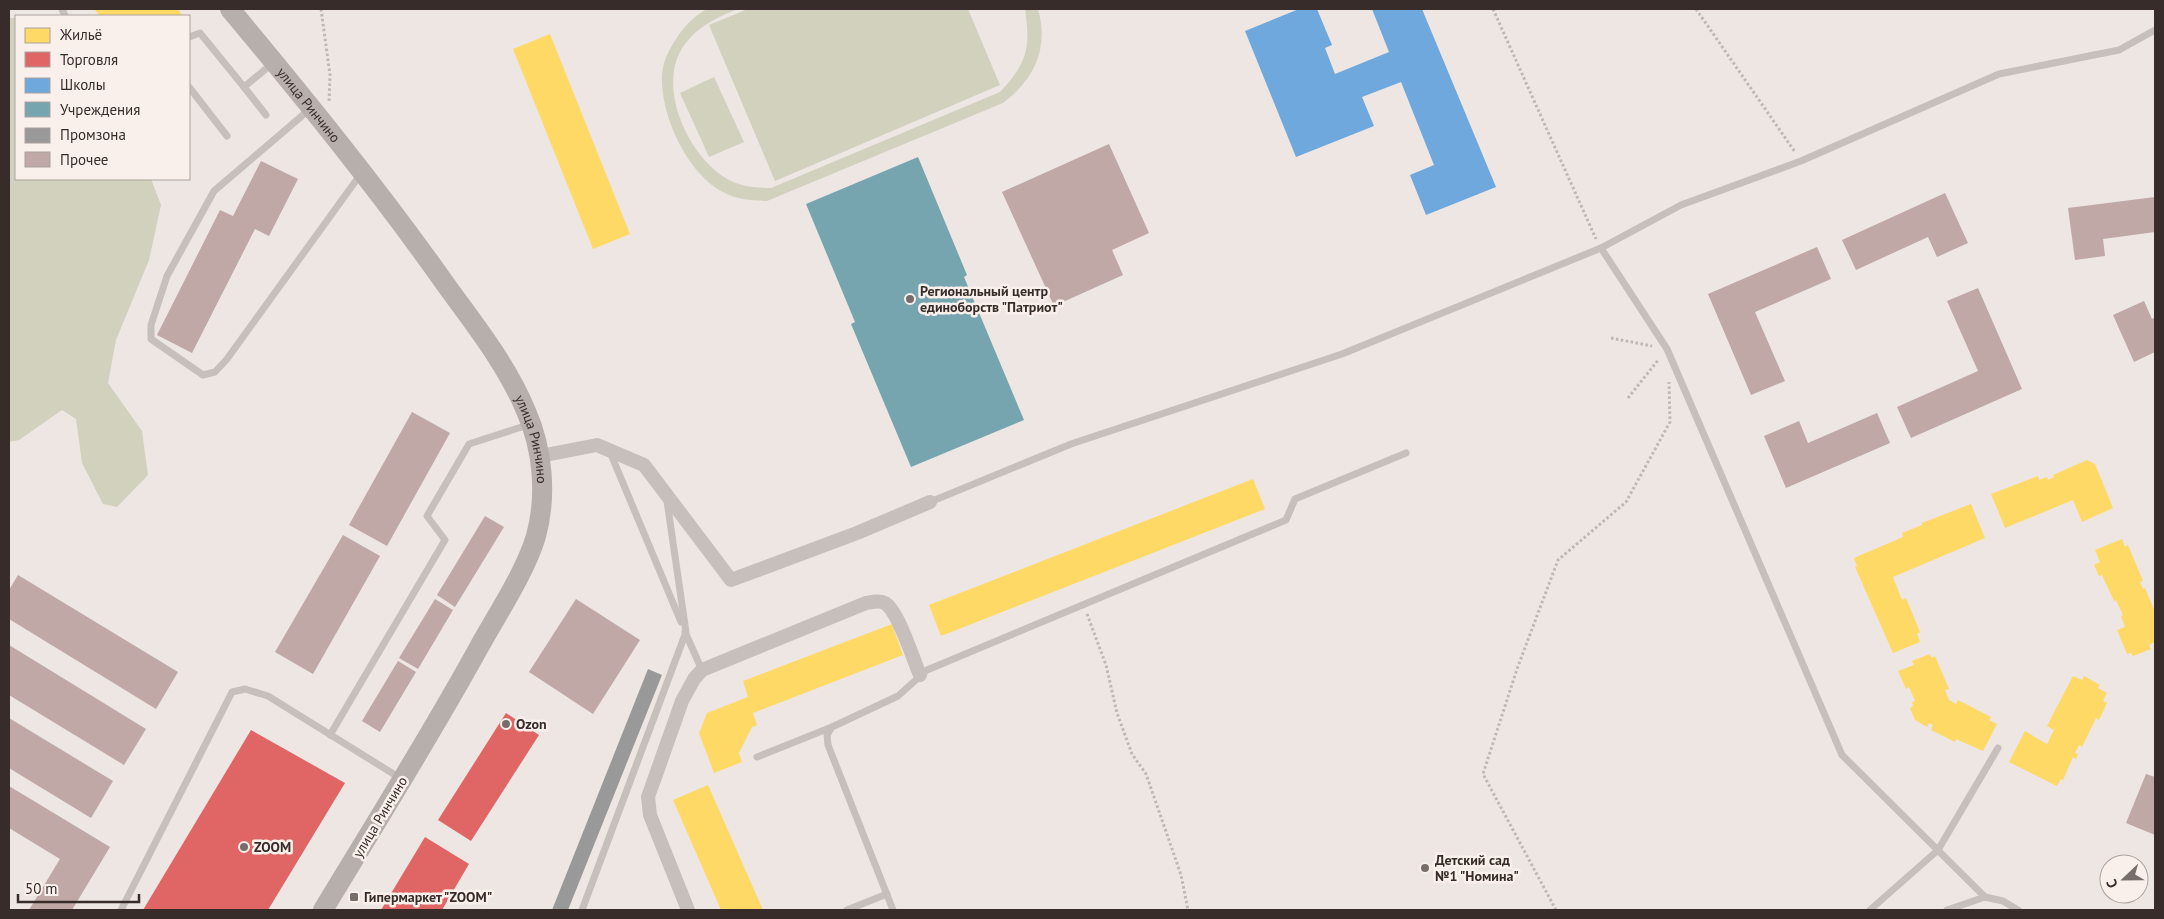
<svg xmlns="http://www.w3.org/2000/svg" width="2164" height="919" font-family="'PT Sans',sans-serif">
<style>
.green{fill:#d2d1be}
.homes{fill:#ffd966}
.shops{fill:#e06666}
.schools{fill:#6fa8dc}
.public{fill:#76a5af}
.industry{fill:#999}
.building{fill:#bfa8a6}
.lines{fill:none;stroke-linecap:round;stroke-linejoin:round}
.path{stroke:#bfb7b4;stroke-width:3;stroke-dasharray:2.5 2.5;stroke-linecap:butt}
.lane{stroke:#c6bfbc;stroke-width:7}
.street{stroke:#c6bfbc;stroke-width:14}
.secondary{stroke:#b7afac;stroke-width:20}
.poi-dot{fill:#776d6b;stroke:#f9f0ec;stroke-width:2}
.labels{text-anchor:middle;stroke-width:5;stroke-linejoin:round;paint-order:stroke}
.street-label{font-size:14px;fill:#372c2a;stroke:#f9f0ec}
.poi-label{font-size:14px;font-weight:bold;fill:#372c2a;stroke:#f9f0ec;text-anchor:start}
</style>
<rect width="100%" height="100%" fill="#ede6e3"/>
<g class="green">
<path d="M 708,9 L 738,9 C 718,17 698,26 685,44 C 655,84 687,153 724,177 C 738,186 754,188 771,188 L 1000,92 C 1027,63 1031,48 1025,9 L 1038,9 C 1049,48 1035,79 1003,103 L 767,201 C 751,200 737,200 723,192 C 687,174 660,114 662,75 C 663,59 671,46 680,33 C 687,24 697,13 708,9 Z"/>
<path d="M 748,9 L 968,9 L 1000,85 L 775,181 L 709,25 Z"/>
<path d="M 9,18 L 16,18 L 16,179 L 151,179 L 161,205 L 149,260 L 116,340 L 108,383 L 142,431 L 148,475 L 117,507 L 103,504 L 82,463 L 76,419 L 62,410 L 19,440 L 9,442 Z"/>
<path d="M 714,77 L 744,142 L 709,157 L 680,93 Z"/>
</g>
<g class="homes">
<path d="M 94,9 L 178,9 L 182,15 L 100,16 Z"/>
<path d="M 550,34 L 630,234 L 593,249 L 513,49 Z"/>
<path d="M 2087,460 L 2095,464 L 2113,508 L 2082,522 L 2073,500 L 2005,528 L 1991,494 L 2038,476 L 2039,480 L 2047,477 L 2048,480 L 2054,477 L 2053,475 Z"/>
<path d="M 1253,479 L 1265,509 L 941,636 L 929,605 Z"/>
<path d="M 1971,504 L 1985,538 L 1893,577 L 1902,600 L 1906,598 L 1920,632 L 1917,634 L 1920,642 L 1893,653 L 1855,567 L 1857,566 L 1854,558 L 1903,537 L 1902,533 L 1922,525 L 1922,523 Z"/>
<path d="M 2122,539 L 2125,547 L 2128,545 L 2143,581 L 2140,582 L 2143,589 L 2145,588 L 2155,612 L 2155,642 L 2149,645 L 2151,649 L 2133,656 L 2131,653 L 2127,654 L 2117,630 L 2125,627 L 2121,616 L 2123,615 L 2116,600 L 2114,601 L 2102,575 L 2099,576 L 2094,565 L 2100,562 L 2095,550 Z"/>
<path d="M 892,624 L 903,655 L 753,713 L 757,725 L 752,727 L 739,753 L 742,762 L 714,773 L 699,733 L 707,713 L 748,697 L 743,681 Z"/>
<path d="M 1930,654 L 1932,658 L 1935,656 L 1949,689 L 1945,690 L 1949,700 L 1956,704 L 1958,700 L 1991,717 L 1989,720 L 1997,724 L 1983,751 L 1956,739 L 1955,742 L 1931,730 L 1933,725 L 1929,723 L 1927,727 L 1915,720 L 1910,708 L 1913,706 L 1912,702 L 1915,701 L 1909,687 L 1906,689 L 1898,671 L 1914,665 L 1912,661 Z"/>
<path d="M 2073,676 L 2082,680 L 2084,676 L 2100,685 L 2098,688 L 2107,693 L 2103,701 L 2107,703 L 2099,720 L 2096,718 L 2082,747 L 2079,745 L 2075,753 L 2078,754 L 2076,759 L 2073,757 L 2063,780 L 2061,779 L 2057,786 L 2009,762 L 2025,731 L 2047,744 L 2054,730 L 2047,726 Z"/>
<path d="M 708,785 L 763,910 L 721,910 L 673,800 Z"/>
</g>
<g class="shops">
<path d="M 506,713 L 539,735 L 471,841 L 438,820 Z"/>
<path d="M 251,730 L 345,783 L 268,910 L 143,910 Z"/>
<path d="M 425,837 L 469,864 L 442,910 L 381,910 Z"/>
</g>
<path class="schools" d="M 1299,9 L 1317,9 L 1332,45 L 1325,48 L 1335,74 L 1389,52 L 1372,9 L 1422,9 L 1496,187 L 1426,215 L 1410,175 L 1434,165 L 1401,82 L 1362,97 L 1374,126 L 1296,157 L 1245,31 Z"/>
<path class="public" d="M 918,157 L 967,275 L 964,277 L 1024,420 L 911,467 L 851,324 L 855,322 L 806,204 Z"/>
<path class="industry" d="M 648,669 L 662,675 L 568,910 L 552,910 Z"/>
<g class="building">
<path d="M 1109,144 L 1149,233 L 1112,250 L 1123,275 L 1054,306 L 1002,192 Z"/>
<path d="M 261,161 L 298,179 L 269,236 L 255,229 L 192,353 L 157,335 L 220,210 L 233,216 Z"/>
<path d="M 1945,193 L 1968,243 L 1937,257 L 1928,237 L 1856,270 L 1842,240 Z"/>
<path d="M 2155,197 L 2155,232 L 2103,239 L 2105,256 L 2075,260 L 2068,208 Z"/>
<path d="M 1817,247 L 1831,279 L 1755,312 L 1785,381 L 1751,395 L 1708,294 Z"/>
<path d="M 1978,288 L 2022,389 L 1911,438 L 1897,407 L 1978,371 L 1947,301 Z"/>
<path d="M 2144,301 L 2152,319 L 2155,317 L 2155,352 L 2134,362 L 2113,315 Z"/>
<path d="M 412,412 L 450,433 L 387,546 L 349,525 Z"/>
<path d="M 1877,413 L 1890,443 L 1786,488 L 1764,436 L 1799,421 L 1808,443 Z"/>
<path d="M 485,516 L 504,527 L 455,607 L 437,595 Z"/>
<path d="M 343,535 L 380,556 L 313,674 L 275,652 Z"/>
<path d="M 18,575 L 178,672 L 156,709 L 9,619 L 9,590 Z"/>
<path d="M 435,599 L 453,610 L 418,669 L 399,658 Z"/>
<path d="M 576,599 L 640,640 L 593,714 L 529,672 Z"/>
<path d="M 9,645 L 146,729 L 124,765 L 9,695 Z"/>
<path d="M 398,661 L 416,672 L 380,732 L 362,721 Z"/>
<path d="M 9,718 L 113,781 L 91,818 L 9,768 Z"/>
<path d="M 2146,774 L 2155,777 L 2155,835 L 2126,823 Z"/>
<path d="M 9,786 L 110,847 L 72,910 L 29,910 L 60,859 L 9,828 Z"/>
</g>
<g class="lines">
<g class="path">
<path d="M 321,9 L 330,75 L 329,103"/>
<path d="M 1493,9 L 1596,239"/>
<path d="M 1696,9 L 1795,152"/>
<path d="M 1611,338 L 1652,346"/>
<path d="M 1628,398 L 1659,359"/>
<path d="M 1087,614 L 1106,665 L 1117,713 L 1132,754 L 1146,774 L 1161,817 L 1181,875 L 1188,910"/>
<path d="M 1556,910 L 1483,774 L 1517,669 L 1558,560 L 1626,502 L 1670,422 L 1669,382"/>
</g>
<g class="lane">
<path d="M 62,9 L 65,16"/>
<path d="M 189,37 L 200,33 L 244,87 L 273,63"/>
<path d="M 189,87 L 227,136"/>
<path d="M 244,87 L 266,115"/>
<path d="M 310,109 L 214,191 L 167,276 L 151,325 L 151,339 L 203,375 L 215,372 L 227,359 L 360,175"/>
<path d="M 1601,248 L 1667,349 L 1842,755 L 1985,897 L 2003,901 L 2018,910"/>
<path d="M 610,452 L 681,622"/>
<path d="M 930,502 L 1071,444 L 1342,354 L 1601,248 L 1681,205 L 1801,161 L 1999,74 L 2119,50 L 2155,30"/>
<path d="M 685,632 L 702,670"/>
<path d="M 330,735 L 445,540 L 427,516 L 469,444 L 528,425"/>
<path d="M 757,757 L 832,727"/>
<path d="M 121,910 L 232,692 L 245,689 L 268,696 L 400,778"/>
<path d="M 582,910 L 686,632 L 667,501"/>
<path d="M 847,910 L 887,894"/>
<path d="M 893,910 L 828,745 L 827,735 L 832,727 L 898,696 L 927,670 L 1286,520 L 1295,499 L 1406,453"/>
<path d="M 1870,910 L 1938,850 L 1998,748"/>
<path d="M 1947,910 L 1985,897"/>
</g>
<g class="street">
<path d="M 540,456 L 597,445 L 644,465 L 731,580 L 857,533 L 930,502"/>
<path d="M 688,910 L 650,815 L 648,797 L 682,701 L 694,679 L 702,670 L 866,603 C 872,602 880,600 885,603 C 899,612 913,659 920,675"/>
</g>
<path class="secondary" id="s1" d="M 230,9 C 305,99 379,190 446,285 C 475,325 507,365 526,411 C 543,449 547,496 536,536 C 526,571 496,616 478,649 C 429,738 375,824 323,910"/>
</g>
<g class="poi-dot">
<circle cx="910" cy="299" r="5"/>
<circle cx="506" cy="724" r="5"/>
<circle cx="244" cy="847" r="5"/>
<circle cx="1425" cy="868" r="5"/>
<rect x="349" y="892" width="10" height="10" rx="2.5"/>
</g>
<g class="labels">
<g class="street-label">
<text dy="5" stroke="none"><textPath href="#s1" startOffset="124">улица Ринчино</textPath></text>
<text dy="5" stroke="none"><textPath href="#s1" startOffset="529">улица Ринчино</textPath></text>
<text transform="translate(380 817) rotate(-59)" y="5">улица Ринчино</text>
</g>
<g class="poi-label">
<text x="920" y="296">Региональный центр<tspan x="920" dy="16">единоборств "Патриот"</tspan></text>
<text x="516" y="729">Ozon</text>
<text x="254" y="852">ZOOM</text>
<text x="1435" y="865">Детский сад<tspan x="1435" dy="16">№1 "Номина"</tspan></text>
<text x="364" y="902">Гипермаркет "ZOOM"</text>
</g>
</g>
<rect width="2164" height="919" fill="none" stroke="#372c2a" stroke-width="20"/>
<rect x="15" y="15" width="175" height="165" fill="#f9f0ec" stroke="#aba29e"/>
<rect x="25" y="28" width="25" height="15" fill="#ffd966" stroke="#aba29e"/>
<text x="60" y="40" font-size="15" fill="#372c2a">Жильё</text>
<rect x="25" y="52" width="25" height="15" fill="#e06666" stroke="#aba29e"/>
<text x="60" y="65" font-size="15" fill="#372c2a">Торговля</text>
<rect x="25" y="78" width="25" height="15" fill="#6fa8dc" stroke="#aba29e"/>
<text x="60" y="90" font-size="15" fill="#372c2a">Школы</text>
<rect x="25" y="102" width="25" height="15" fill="#76a5af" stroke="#aba29e"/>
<text x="60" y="115" font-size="15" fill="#372c2a">Учреждения</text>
<rect x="25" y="128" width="25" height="15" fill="#999999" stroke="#aba29e"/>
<text x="60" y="140" font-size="15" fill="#372c2a">Промзона</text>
<rect x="25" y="152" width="25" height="15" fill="#bfa8a6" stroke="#aba29e"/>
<text x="60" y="165" font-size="15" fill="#372c2a">Прочее</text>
<g transform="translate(2124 879) rotate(248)"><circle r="24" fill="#f9f0ec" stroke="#aba29e"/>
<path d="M0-4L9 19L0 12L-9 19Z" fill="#776d6b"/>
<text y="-8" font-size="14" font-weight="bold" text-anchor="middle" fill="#372c2a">С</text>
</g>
<path d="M18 894v8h121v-8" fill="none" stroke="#372c2a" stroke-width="2.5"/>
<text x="25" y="894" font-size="15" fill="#372c2a" stroke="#f9f0ec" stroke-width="4" paint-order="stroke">50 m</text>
</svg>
